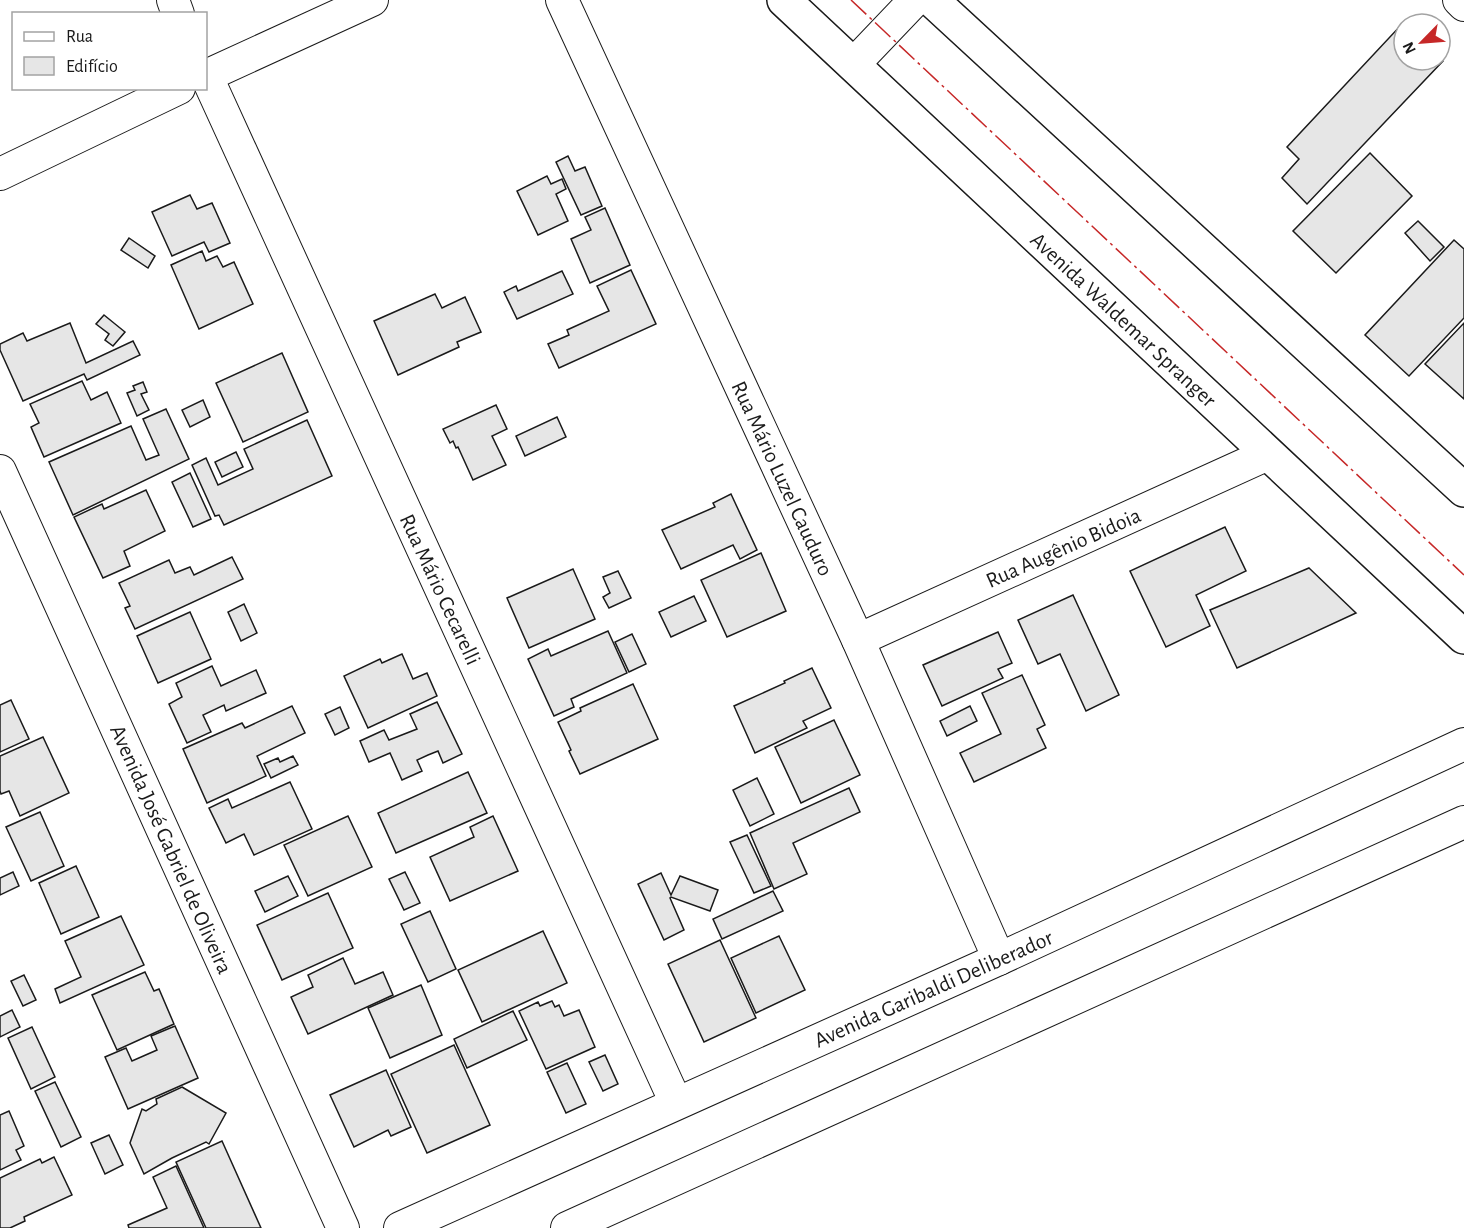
<svg xmlns="http://www.w3.org/2000/svg" width="1464" height="1228" font-family="'Alegreya Sans',sans-serif">
<style>
.building{fill:#e6e6e6;stroke:#1a1a1a;stroke-width:1.5}
.lines{fill:none;stroke-linecap:round;stroke-linejoin:round}
.minor-casing{stroke:#1a1a1a;stroke-width:34}
.major-casing{stroke:#1a1a1a;stroke-width:36}
.minor{stroke:#fff;stroke-width:32}
.major{stroke:#fff;stroke-width:33}
.power{stroke:#c62828;stroke-width:1.5;stroke-dasharray:21 4.5 3 4.5;stroke-linecap:butt}
.labels{text-anchor:middle;stroke-width:4.5;stroke-linejoin:round;paint-order:stroke}
.street-label{font-size:22px;fill:#1a1a1a;stroke:#fff}
</style>
<rect width="100%" height="100%" fill="#fff"/>
<g class="building">
<path d="M 1403,23 L 1404,60 L 1440,60 L 1440,58 L 1443,61 L 1307,204 L 1282,178 L 1299,159 L 1287,147 Z"/>
<path d="M 1370,153 L 1412,196 L 1336,273 L 1293,231 Z"/>
<path d="M 568,156 L 575,171 L 585,167 L 602,206 L 581,215 L 556,162 Z"/>
<path d="M 547,176 L 551,184 L 562,179 L 566,189 L 556,194 L 568,221 L 538,235 L 517,191 Z"/>
<path d="M 190,195 L 197,209 L 212,203 L 230,243 L 209,252 L 204,242 L 172,256 L 152,212 Z"/>
<path d="M 605,208 L 630,265 L 590,283 L 571,239 L 591,230 L 585,217 Z"/>
<path d="M 1418,221 L 1444,247 L 1430,261 L 1405,233 Z"/>
<path d="M 129,238 L 155,256 L 148,268 L 121,250 Z"/>
<path d="M 1454,240 L 1464,249 L 1464,318 L 1409,376 L 1365,335 Z"/>
<path d="M 202,251 L 206,261 L 217,256 L 223,267 L 234,262 L 253,304 L 199,329 L 171,265 Z"/>
<path d="M 631,270 L 656,324 L 559,368 L 548,344 L 569,335 L 567,330 L 609,311 L 597,286 Z"/>
<path d="M 562,271 L 573,294 L 517,319 L 504,292 L 516,286 L 518,291 Z"/>
<path d="M 435,294 L 442,308 L 465,297 L 481,332 L 457,342 L 459,347 L 398,375 L 374,321 Z"/>
<path d="M 104,315 L 125,332 L 113,346 L 105,340 L 109,334 L 96,324 Z"/>
<path d="M 70,323 L 86,363 L 133,341 L 140,355 L 87,380 L 84,374 L 23,401 L 0,350 L 0,344 L 23,333 L 27,341 Z"/>
<path d="M 1464,323 L 1464,399 L 1425,364 Z"/>
<path d="M 282,353 L 308,412 L 243,442 L 216,383 Z"/>
<path d="M 82,381 L 91,400 L 107,392 L 121,423 L 44,457 L 31,427 L 39,423 L 30,404 Z"/>
<path d="M 143,382 L 147,392 L 141,394 L 149,410 L 137,416 L 127,393 L 135,390 L 133,386 Z"/>
<path d="M 203,400 L 210,417 L 190,427 L 182,410 Z"/>
<path d="M 496,405 L 507,429 L 492,436 L 506,465 L 473,480 L 458,447 L 456,448 L 453,441 L 450,443 L 443,429 Z"/>
<path d="M 166,409 L 189,459 L 73,515 L 49,462 L 131,426 L 146,460 L 159,455 L 143,419 Z"/>
<path d="M 557,417 L 566,437 L 525,456 L 516,436 Z"/>
<path d="M 307,420 L 332,476 L 224,525 L 219,515 L 215,516 L 192,465 L 206,458 L 218,485 L 253,469 L 244,449 Z"/>
<path d="M 236,452 L 243,467 L 222,477 L 215,462 Z"/>
<path d="M 190,473 L 211,519 L 193,527 L 172,482 Z"/>
<path d="M 146,490 L 165,531 L 124,551 L 130,566 L 103,578 L 74,517 L 102,504 L 104,509 Z"/>
<path d="M 731,494 L 757,550 L 740,559 L 733,545 L 681,569 L 662,530 L 715,507 L 713,503 Z"/>
<path d="M 1225,527 L 1246,571 L 1196,595 L 1210,626 L 1166,647 L 1130,571 Z"/>
<path d="M 761,553 L 786,611 L 727,637 L 701,580 Z"/>
<path d="M 232,557 L 243,579 L 135,629 L 125,608 L 130,606 L 119,583 L 169,560 L 175,573 L 190,567 L 194,575 Z"/>
<path d="M 1309,568 L 1356,613 L 1237,668 L 1210,610 Z"/>
<path d="M 573,569 L 595,619 L 529,648 L 507,598 Z"/>
<path d="M 618,571 L 631,598 L 609,608 L 603,597 L 610,593 L 603,577 Z"/>
<path d="M 1073,595 L 1119,695 L 1086,711 L 1060,654 L 1038,664 L 1018,620 Z"/>
<path d="M 694,596 L 706,621 L 671,637 L 659,612 Z"/>
<path d="M 244,604 L 257,633 L 241,641 L 228,612 Z"/>
<path d="M 190,612 L 211,659 L 158,683 L 137,636 Z"/>
<path d="M 608,631 L 627,673 L 571,699 L 574,707 L 554,716 L 528,659 L 548,649 L 551,656 Z"/>
<path d="M 998,632 L 1012,663 L 998,669 L 1003,678 L 942,706 L 923,665 Z"/>
<path d="M 632,634 L 646,664 L 629,672 L 615,642 Z"/>
<path d="M 402,654 L 413,679 L 427,673 L 437,696 L 368,728 L 344,676 L 380,659 L 382,663 Z"/>
<path d="M 212,666 L 221,686 L 256,670 L 266,693 L 226,711 L 224,705 L 203,715 L 211,732 L 187,743 L 169,704 L 182,697 L 176,683 Z"/>
<path d="M 812,668 L 831,708 L 803,721 L 807,728 L 755,753 L 734,706 L 785,683 L 784,681 Z"/>
<path d="M 1022,675 L 1045,725 L 1037,729 L 1046,748 L 974,782 L 960,753 L 1001,734 L 982,693 Z"/>
<path d="M 633,684 L 658,739 L 580,774 L 569,751 L 571,750 L 558,722 L 581,711 L 580,708 Z"/>
<path d="M 11,700 L 29,739 L 0,752 L 0,705 Z"/>
<path d="M 437,702 L 462,754 L 443,763 L 438,751 L 428,755 L 417,760 L 422,771 L 402,780 L 390,753 L 369,762 L 360,741 L 384,730 L 389,740 L 417,729 L 410,714 Z"/>
<path d="M 292,706 L 305,733 L 257,756 L 266,776 L 207,803 L 183,749 L 242,723 L 245,728 Z"/>
<path d="M 970,706 L 977,721 L 947,736 L 940,721 Z"/>
<path d="M 340,707 L 349,728 L 335,735 L 325,714 Z"/>
<path d="M 834,720 L 860,775 L 801,803 L 775,747 Z"/>
<path d="M 43,737 L 69,793 L 20,816 L 9,791 L 1,794 L 0,791 L 0,756 Z"/>
<path d="M 293,756 L 298,765 L 271,778 L 264,764 L 278,758 L 280,762 Z"/>
<path d="M 468,772 L 487,813 L 396,853 L 378,813 Z"/>
<path d="M 757,778 L 774,814 L 750,826 L 733,790 Z"/>
<path d="M 290,782 L 312,829 L 254,855 L 244,834 L 226,843 L 209,808 L 228,799 L 232,808 Z"/>
<path d="M 849,788 L 860,812 L 793,843 L 807,874 L 774,889 L 750,833 Z"/>
<path d="M 40,812 L 64,866 L 31,881 L 6,827 Z"/>
<path d="M 348,816 L 372,867 L 308,896 L 284,845 Z"/>
<path d="M 493,816 L 518,871 L 450,901 L 430,857 L 474,837 L 470,827 Z"/>
<path d="M 747,835 L 771,886 L 754,893 L 730,842 Z"/>
<path d="M 76,866 L 99,917 L 61,934 L 39,883 Z"/>
<path d="M 13,872 L 19,886 L 0,895 L 0,878 Z"/>
<path d="M 405,872 L 420,903 L 404,910 L 389,879 Z"/>
<path d="M 661,873 L 671,895 L 680,876 L 718,890 L 710,911 L 671,897 L 670,898 L 684,930 L 664,940 L 638,884 Z"/>
<path d="M 288,876 L 298,896 L 265,912 L 255,891 Z"/>
<path d="M 773,891 L 783,911 L 722,939 L 713,919 Z"/>
<path d="M 328,893 L 353,948 L 282,980 L 257,925 Z"/>
<path d="M 430,911 L 456,969 L 428,982 L 401,924 Z"/>
<path d="M 121,916 L 144,965 L 60,1003 L 55,989 L 81,977 L 65,941 Z"/>
<path d="M 543,931 L 567,983 L 482,1022 L 458,970 Z"/>
<path d="M 779,936 L 805,990 L 756,1013 L 731,958 Z"/>
<path d="M 720,940 L 756,1018 L 704,1042 L 668,964 Z"/>
<path d="M 343,958 L 355,984 L 383,972 L 393,995 L 308,1034 L 291,997 L 313,987 L 308,975 Z"/>
<path d="M 145,972 L 154,991 L 159,989 L 174,1024 L 117,1050 L 92,995 Z"/>
<path d="M 24,975 L 36,1000 L 23,1006 L 11,981 Z"/>
<path d="M 421,985 L 442,1035 L 390,1058 L 368,1008 Z"/>
<path d="M 552,1001 L 555,1007 L 559,1005 L 564,1016 L 579,1010 L 595,1047 L 546,1069 L 519,1011 L 538,1002 L 540,1006 Z"/>
<path d="M 12,1010 L 20,1027 L 0,1037 L 0,1016 Z"/>
<path d="M 513,1011 L 527,1040 L 467,1068 L 454,1039 Z"/>
<path d="M 175,1026 L 198,1078 L 128,1109 L 105,1057 L 126,1048 L 132,1061 L 157,1050 L 151,1036 Z"/>
<path d="M 32,1027 L 55,1077 L 31,1089 L 8,1038 Z"/>
<path d="M 454,1045 L 490,1125 L 427,1153 L 391,1074 Z"/>
<path d="M 605,1055 L 618,1084 L 603,1091 L 589,1062 Z"/>
<path d="M 567,1063 L 586,1104 L 566,1113 L 547,1072 Z"/>
<path d="M 386,1070 L 411,1127 L 391,1136 L 388,1130 L 354,1147 L 330,1095 Z"/>
<path d="M 55,1082 L 81,1137 L 61,1147 L 35,1091 Z"/>
<path d="M 182,1087 L 226,1113 L 209,1144 L 206,1142 L 172,1158 L 144,1174 L 130,1143 L 142,1109 L 146,1111 L 157,1104 L 156,1099 Z"/>
<path d="M 9,1111 L 24,1146 L 16,1150 L 21,1160 L 0,1170 L 0,1115 Z"/>
<path d="M 109,1135 L 123,1165 L 105,1174 L 91,1143 Z"/>
<path d="M 222,1141 L 261,1228 L 206,1228 L 176,1162 Z"/>
<path d="M 54,1157 L 72,1195 L 24,1217 L 25,1221 L 10,1228 L 0,1228 L 0,1178 L 40,1159 L 42,1163 Z"/>
<path d="M 176,1166 L 204,1228 L 129,1228 L 128,1225 L 167,1208 L 153,1177 Z"/>
</g>
<g class="lines">
<defs>
<g id="minor">
<path d="M 173,0 L 178,14"/>
<path d="M 562,0 L 858,640 L 999,959"/>
<path d="M 1459,0 L 1464,5"/>
<path d="M 853,65 L 915,0"/>
<path d="M 206,75 L 676,1103"/>
<path d="M 206,76 L 372,0"/>
<path d="M 0,174 L 179,88"/>
<path d="M 0,471 L 343,1228"/>
<path d="M 858,640 L 1268,454"/>
<path d="M 400,1228 L 999,959 L 1464,744"/>
<path d="M 567,1228 L 1464,822"/>
</g>
<g id="major">
<path d="M 784,0 L 1464,637"/>
<path d="M 932,0 L 1464,490"/>
</g>
</defs>
<use href="#minor" class="minor-casing"/>
<use href="#major" class="major-casing"/>
<use href="#minor" class="minor"/>
<use href="#major" class="major"/>
<path class="power" d="M 851,0 L 1464,575"/>
</g>
<g class="labels">
<g class="street-label">
<text transform="translate(1124 319) rotate(43)" y="8">Avenida Waldemar Spranger</text>
<text transform="translate(783 478) rotate(65)" y="8">Rua Mário Luzel Cauduro</text>
<text transform="translate(1063 547) rotate(-24)" y="8">Rua Augênio Bidoia</text>
<text transform="translate(441 589) rotate(65)" y="8">Rua Mário Cecarelli</text>
<text transform="translate(172 849) rotate(66)" y="8">Avenida José Gabriel de Oliveira</text>
<text transform="translate(933 988) rotate(-24)" y="8">Avenida Garibaldi Deliberador</text>
</g>
</g>
<rect x="12" y="12" width="195" height="78" fill="#ffffff" stroke="#a3a3a3" stroke-width="1.5"/>
<rect x="24" y="32" width="30" height="9" fill="#ffffff" stroke="#a3a3a3" stroke-width="1.5"/>
<text x="66" y="42" font-size="18" fill="#1a1a1a">Rua</text>
<rect x="24" y="57" width="30" height="18" fill="#e6e6e6" stroke="#a3a3a3" stroke-width="1.5"/>
<text x="66" y="72" font-size="18" fill="#1a1a1a">Edifício</text>
<g transform="translate(1422 42) rotate(245)"><circle r="28" fill="#ffffff" stroke="#a3a3a3" stroke-width="1.5"/>
<path d="M0-4.5L10 22L0 15L-10 22Z" fill="#c62828"/>
<text y="-9" font-size="16" font-weight="bold" text-anchor="middle" fill="#1a1a1a">N</text>
</g>
</svg>
